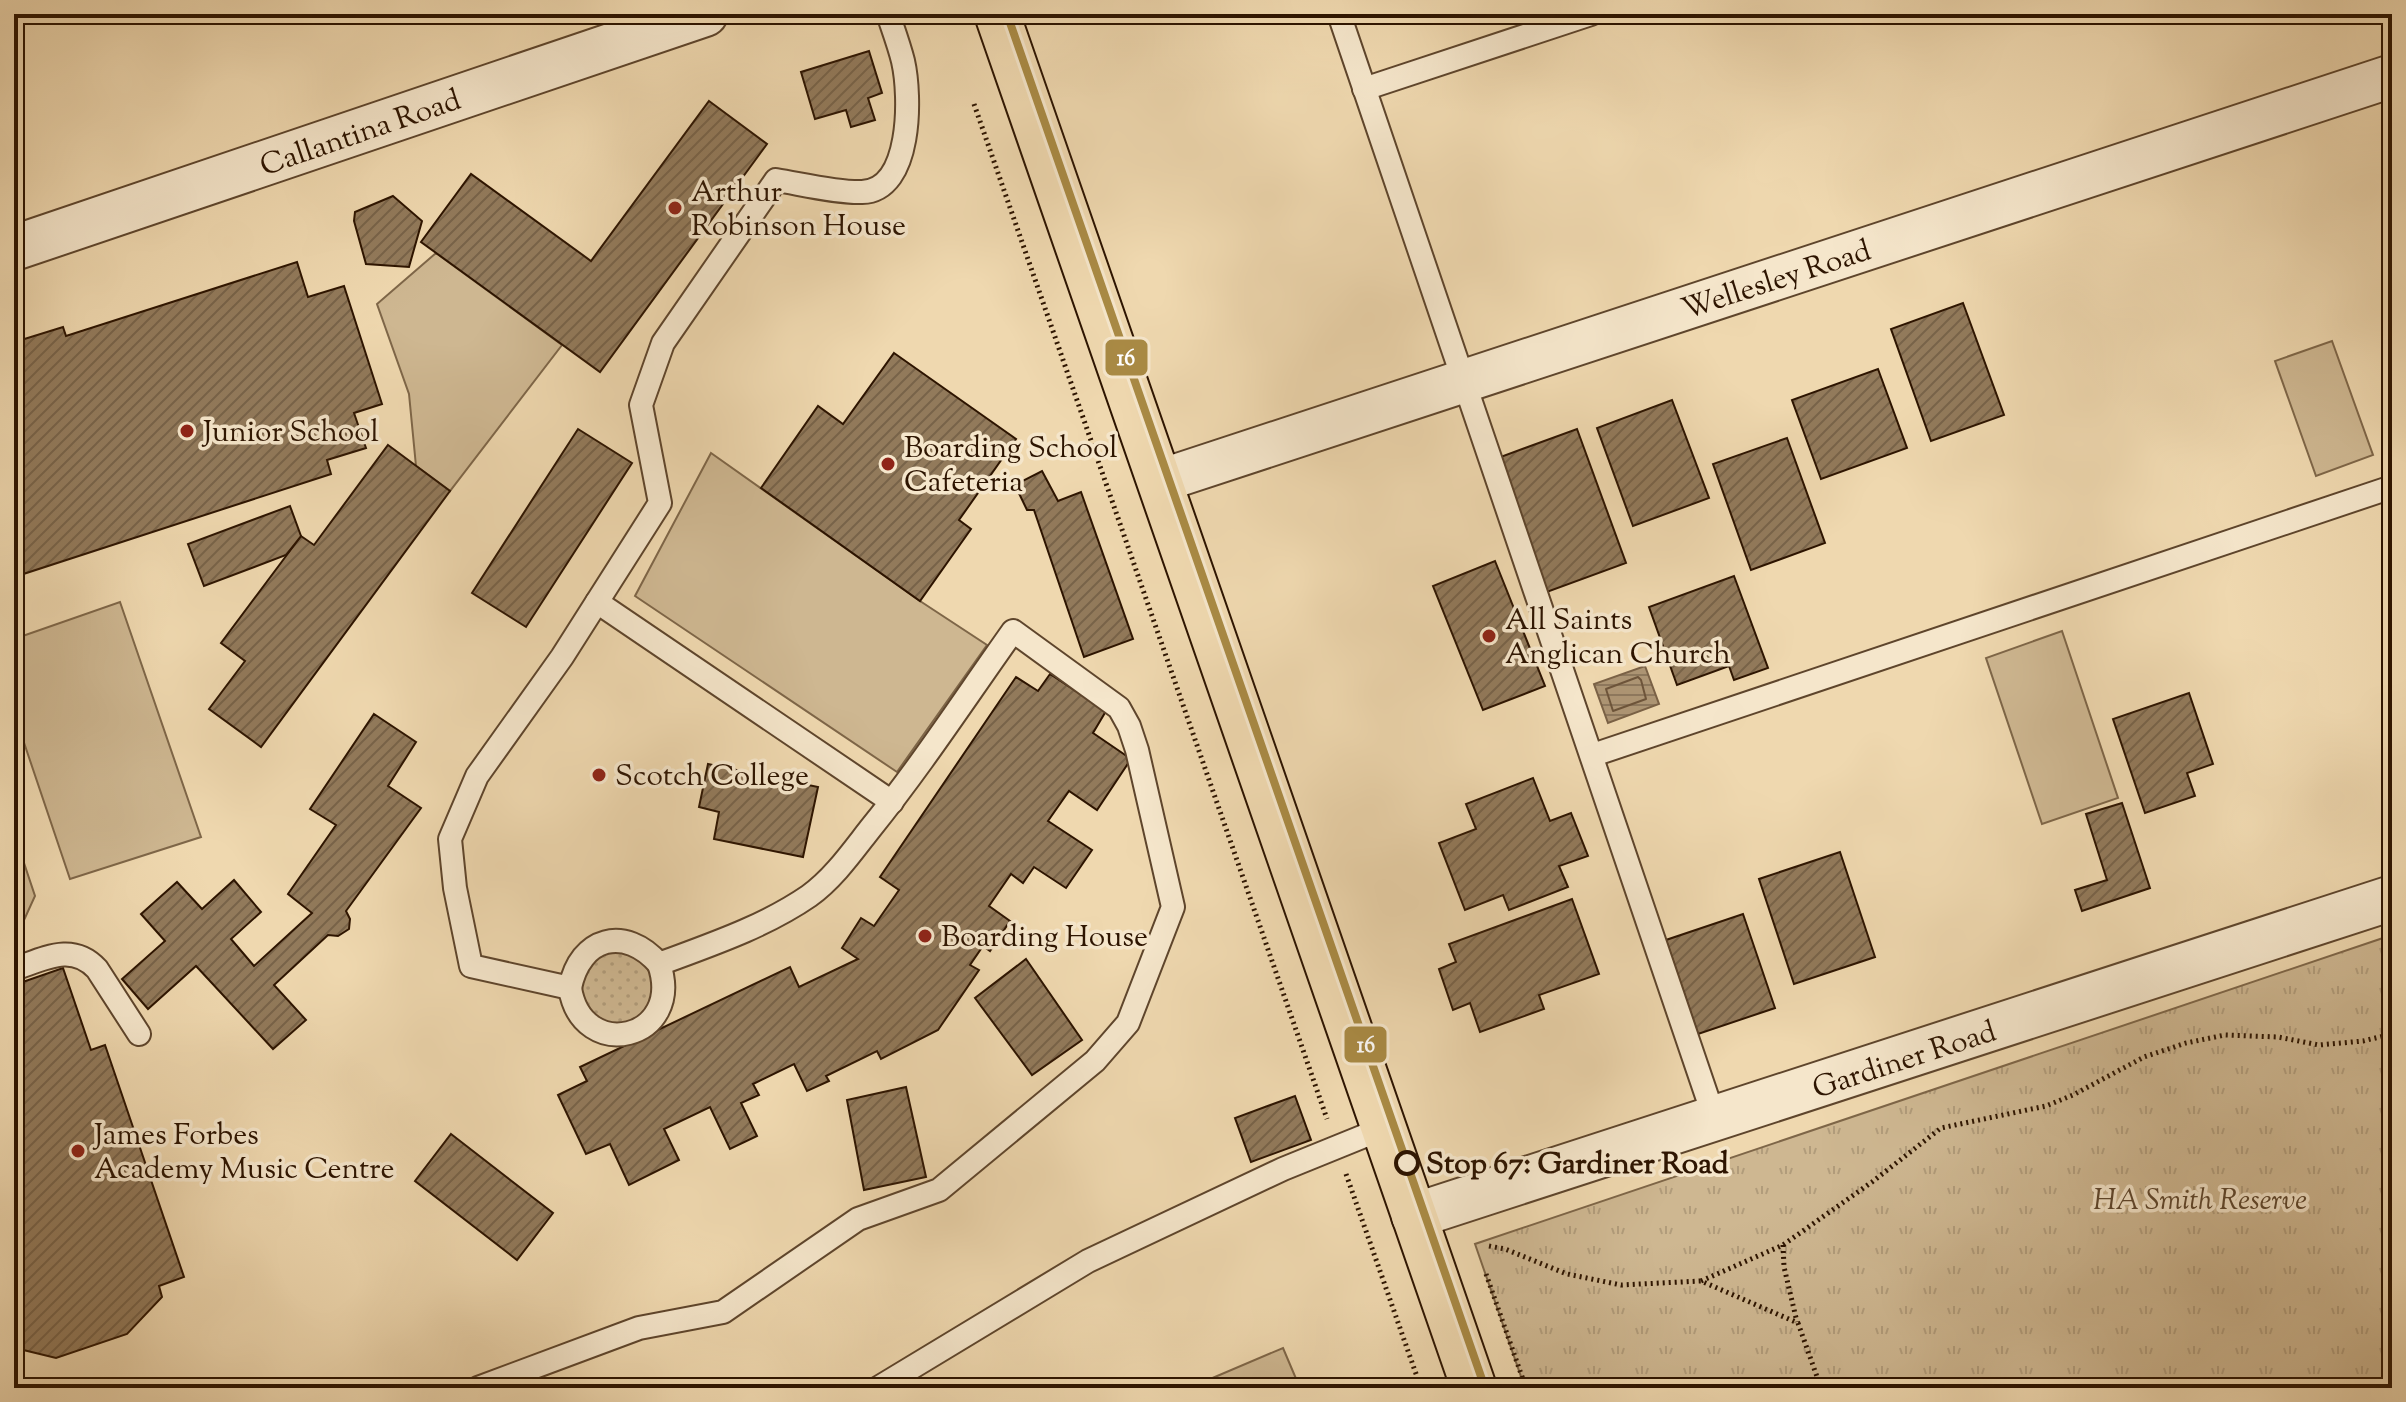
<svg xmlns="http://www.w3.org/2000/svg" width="2406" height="1402" font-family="'Sorts Mill Goudy',serif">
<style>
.grass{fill:#ceb791;stroke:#7e6648;stroke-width:2}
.park{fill:url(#park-tufts);stroke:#7e6648;stroke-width:2}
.garden{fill:url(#garden-dots);stroke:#7e6648;stroke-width:2}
.water{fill:url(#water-rules);stroke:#7a6146;stroke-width:2}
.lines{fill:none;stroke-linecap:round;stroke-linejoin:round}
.shore{stroke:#6d543a;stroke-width:2}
.building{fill:url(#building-hatch);stroke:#2d1400;stroke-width:2}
.service-casing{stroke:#5e452c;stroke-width:26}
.minor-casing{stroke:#5e452c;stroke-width:46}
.tertiary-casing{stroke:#5e452c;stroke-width:48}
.primary-casing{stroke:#2d1400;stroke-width:48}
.path{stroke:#2d1400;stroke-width:5;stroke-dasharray:2 4;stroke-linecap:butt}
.service{stroke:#f5e6cb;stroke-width:22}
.minor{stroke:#f5e6cb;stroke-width:42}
.tertiary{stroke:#f5e6cb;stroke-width:44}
.primary{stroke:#efd8af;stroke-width:44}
.tram-1-casing{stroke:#f5e6cb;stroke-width:14}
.tram-1{stroke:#a98a44;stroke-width:8}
.poi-dot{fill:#8f2418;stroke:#f5e6cb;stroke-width:3}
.stop-dot{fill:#f5e6cb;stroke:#2d1400;stroke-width:4}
.labels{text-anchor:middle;stroke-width:7;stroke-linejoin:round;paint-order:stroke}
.street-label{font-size:30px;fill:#2d1400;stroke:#f5e6cb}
.poi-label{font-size:30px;fill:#2d1400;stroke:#f5e6cb;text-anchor:start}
.stop-label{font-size:30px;font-weight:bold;fill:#2d1400;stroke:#f5e6cb;text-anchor:start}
.park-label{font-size:30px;font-style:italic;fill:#5d452c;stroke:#f5e6cb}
.line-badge{stroke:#f5e6cb;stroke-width:3}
.badge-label{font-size:22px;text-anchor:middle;font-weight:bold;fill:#fff}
</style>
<defs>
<pattern id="park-tufts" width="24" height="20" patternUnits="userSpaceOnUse" patternTransform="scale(2)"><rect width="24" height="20" fill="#ceb791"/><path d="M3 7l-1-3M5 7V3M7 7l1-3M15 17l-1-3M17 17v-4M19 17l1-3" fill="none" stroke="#b19c7b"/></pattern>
<pattern id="garden-dots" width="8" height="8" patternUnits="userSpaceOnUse" patternTransform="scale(2)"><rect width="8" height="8" fill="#ceb791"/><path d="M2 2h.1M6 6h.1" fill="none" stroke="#b19c7b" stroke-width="1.8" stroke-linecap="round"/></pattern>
<pattern id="water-rules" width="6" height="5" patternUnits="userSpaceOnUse" patternTransform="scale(2)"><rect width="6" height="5" fill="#ad9574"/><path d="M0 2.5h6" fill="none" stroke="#8d785d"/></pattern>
<pattern id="building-hatch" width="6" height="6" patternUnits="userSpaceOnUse" patternTransform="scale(2)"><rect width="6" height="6" fill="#927a5b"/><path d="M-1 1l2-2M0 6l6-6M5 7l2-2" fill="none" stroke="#786349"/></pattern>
</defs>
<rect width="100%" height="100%" fill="#efd8af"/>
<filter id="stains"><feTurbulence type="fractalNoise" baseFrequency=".0025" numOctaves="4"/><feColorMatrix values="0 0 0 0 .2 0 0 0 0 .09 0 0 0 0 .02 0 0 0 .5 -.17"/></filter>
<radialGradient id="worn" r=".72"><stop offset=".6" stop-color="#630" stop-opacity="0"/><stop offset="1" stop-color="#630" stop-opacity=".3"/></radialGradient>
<g class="grass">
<path d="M 436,253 L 562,345 L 450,491 L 416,466 L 409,394 L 377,304 Z"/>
<path d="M 2332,341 L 2373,455 L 2316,476 L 2275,361 Z"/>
<path d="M 711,453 L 920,601 L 987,645 L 897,772 L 635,596 Z"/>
<path d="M 120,602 L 201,837 L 70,879 L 14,713 L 14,639 Z"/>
<path d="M 2062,631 L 2118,798 L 2042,824 L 1986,658 Z"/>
<path d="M 14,833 L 35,896 L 19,931 L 14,932 Z"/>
<path d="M 1283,1348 L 1300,1388 L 1189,1388 Z"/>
</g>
<path class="park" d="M 2392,935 L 2392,1388 L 1525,1388 L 1475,1244 Z"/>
<circle class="garden" cx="617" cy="988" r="36"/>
<path class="water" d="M 1645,666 L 1659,704 L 1608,723 L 1594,684 Z"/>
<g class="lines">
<path class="shore" d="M 1638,677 L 1641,680 L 1646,699 L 1613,711 L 1606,689 Z"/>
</g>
<g class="building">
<path d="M 869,51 L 882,93 L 868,98 L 875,120 L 851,127 L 846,110 L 815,119 L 801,72 Z"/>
<path d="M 709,101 L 767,144 L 600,372 L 421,242 L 471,174 L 591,261 Z"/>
<path d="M 393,196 L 422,221 L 409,267 L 366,264 L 354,221 L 355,212 Z"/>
<path d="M 297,262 L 308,297 L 344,286 L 382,404 L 354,413 L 366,448 L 327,460 L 331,474 L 14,577 L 14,330 L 18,341 L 63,327 L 66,336 Z"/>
<path d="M 1963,303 L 2004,415 L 1931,441 L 1891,329 Z"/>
<path d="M 894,353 L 1016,439 L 959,520 L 971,529 L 920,601 L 761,488 L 818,406 L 843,424 Z"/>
<path d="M 1878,369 L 1907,448 L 1821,479 L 1792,400 Z"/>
<path d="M 1672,400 L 1709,498 L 1633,526 L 1597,428 Z"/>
<path d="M 578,429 L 632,463 L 526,627 L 472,593 Z"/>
<path d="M 1577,429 L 1626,563 L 1544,593 L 1495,459 Z"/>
<path d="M 1787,438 L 1825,543 L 1751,570 L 1713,464 Z"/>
<path d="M 388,445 L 450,491 L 261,747 L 209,709 L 245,661 L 221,643 L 301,536 L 314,545 Z"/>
<path d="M 1042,471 L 1058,501 L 1081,492 L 1133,639 L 1084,657 L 1034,510 L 1027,510 L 1015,485 Z"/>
<path d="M 290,506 L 301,536 L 286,555 L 204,586 L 188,544 Z"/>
<path d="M 1495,561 L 1545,686 L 1483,710 L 1433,586 Z"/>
<path d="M 1734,576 L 1768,668 L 1734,680 L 1729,666 L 1677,685 L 1649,607 Z"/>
<path d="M 1050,674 L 1106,711 L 1093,733 L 1131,759 L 1097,810 L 1069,791 L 1048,821 L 1092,850 L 1066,888 L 1034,867 L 1023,883 L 1011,874 L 989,906 L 1010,921 L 990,951 L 983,946 L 970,965 L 979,970 L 938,1030 L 881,1059 L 877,1051 L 826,1076 L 829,1081 L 807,1091 L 794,1064 L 753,1084 L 759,1095 L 741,1103 L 757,1136 L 730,1149 L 710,1107 L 664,1129 L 679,1160 L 629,1185 L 610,1144 L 586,1154 L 558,1095 L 587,1081 L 580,1067 L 790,967 L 799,987 L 858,959 L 842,948 L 861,918 L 874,926 L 899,890 L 880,877 L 1016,677 L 1038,691 Z"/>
<path d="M 2189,693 L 2213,764 L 2187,773 L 2195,796 L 2145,813 L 2113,719 Z"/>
<path d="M 374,714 L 416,742 L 388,786 L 421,808 L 346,911 L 350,919 L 349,929 L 338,936 L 328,935 L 274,985 L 306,1020 L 273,1049 L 196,966 L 148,1009 L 122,979 L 165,941 L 141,914 L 177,882 L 202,909 L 234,880 L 261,912 L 231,939 L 254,966 L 312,913 L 288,894 L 336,825 L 310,809 Z"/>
<path d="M 708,764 L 818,787 L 803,857 L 714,839 L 719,812 L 699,807 Z"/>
<path d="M 1533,778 L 1550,821 L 1571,813 L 1588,856 L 1559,866 L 1568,887 L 1509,910 L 1503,895 L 1465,910 L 1439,843 L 1476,829 L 1466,804 Z"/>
<path d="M 2122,803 L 2150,888 L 2082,911 L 2075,890 L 2107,880 L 2086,814 Z"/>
<path d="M 1840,852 L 1875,957 L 1794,984 L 1759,879 Z"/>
<path d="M 1572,899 L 1599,974 L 1539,995 L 1544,1009 L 1480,1032 L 1470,1003 L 1453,1010 L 1439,969 L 1456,962 L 1449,944 Z"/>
<path d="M 1743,914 L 1775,1008 L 1698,1034 L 1666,940 Z"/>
<path d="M 1026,959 L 1082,1040 L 1032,1075 L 975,998 Z"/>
<path d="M 63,968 L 91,1050 L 105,1045 L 184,1277 L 159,1286 L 162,1297 L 127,1334 L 56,1358 L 15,1348 L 20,1365 L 14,1367 L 14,985 Z"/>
<path d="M 906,1087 L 926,1177 L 864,1190 L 847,1100 Z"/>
<path d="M 1295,1096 L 1311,1140 L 1251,1162 L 1235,1118 Z"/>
<path d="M 451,1134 L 553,1213 L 517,1260 L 415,1181 Z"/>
</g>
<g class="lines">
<defs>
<g id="service">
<path d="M 1339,14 L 1715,1120"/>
<path d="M 1364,89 L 1591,14"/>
<path d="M 597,602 L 892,802"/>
<path d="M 1593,755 L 2392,487"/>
<path d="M 14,969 C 44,959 72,942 97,969 L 139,1034"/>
<path d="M 570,988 C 582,1064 685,1040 659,964"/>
<path d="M 478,1388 L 639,1328 L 723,1312 L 858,1219 L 939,1190 L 1095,1061 L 1128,1023 L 1173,907 L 1137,750 L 1129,726 L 1119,708 L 1013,631 C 966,697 921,766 870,829 C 852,852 833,879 809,896 C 764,927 710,945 659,964 C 625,925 580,937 570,988 L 471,966 L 455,888 L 450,839 L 477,776 L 562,657 L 660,503 L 641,405 L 663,343 L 776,180 C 801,184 838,193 862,192 C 912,191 911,96 903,61 C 899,45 893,29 888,14"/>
<path d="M 878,1388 L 1088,1261 L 1283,1169 L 1384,1128"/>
</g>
<path id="minor" d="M 1160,481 L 2392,76"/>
<g id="tertiary">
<path d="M 14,248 L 705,14"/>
<path d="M 1414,1216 L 2392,898"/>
</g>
<path id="primary" d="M 997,14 L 1474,1388"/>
</defs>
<use href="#service" class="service-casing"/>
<use href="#minor" class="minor-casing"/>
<use href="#tertiary" class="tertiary-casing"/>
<use href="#primary" class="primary-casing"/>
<g class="path">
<path d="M 974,104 L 1327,1119"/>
<path d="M 1346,1174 L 1421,1388"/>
<path d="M 1783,1245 L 1784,1267 L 1797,1322"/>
<path d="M 1489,1246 L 1505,1249 L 1567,1274 L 1621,1285 L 1701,1281 L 1798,1323 L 1821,1388"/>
<path d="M 1486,1274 L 1526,1388"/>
<path d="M 1701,1281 L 1783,1245 L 1872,1182 L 1941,1128 L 2046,1106 L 2073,1095 L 2144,1057 L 2186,1043 L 2225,1035 L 2278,1037 L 2319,1045 L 2363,1041 L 2392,1034"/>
</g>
<use href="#service" class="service"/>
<use href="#minor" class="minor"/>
<use href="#tertiary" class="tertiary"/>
<use href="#primary" class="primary"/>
<defs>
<path id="tram-1" d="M 1007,14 L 1485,1388"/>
</defs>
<use href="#tram-1" class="tram-1-casing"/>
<use href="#tram-1" class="tram-1"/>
</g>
<g class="poi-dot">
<circle cx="675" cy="208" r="8"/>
<circle cx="187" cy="431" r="8"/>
<circle cx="888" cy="464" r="8"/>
<circle cx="1489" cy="636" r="8"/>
<circle cx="599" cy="775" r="8"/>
<circle cx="925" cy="936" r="8"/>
<circle cx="78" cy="1151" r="8"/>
</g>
<circle class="stop-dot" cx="1407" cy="1163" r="11"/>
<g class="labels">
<g class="street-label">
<text transform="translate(360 132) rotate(-19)" y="10">Callantina Road</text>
<text transform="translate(1776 279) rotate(-18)" y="10">Wellesley Road</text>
<text transform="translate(1904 1059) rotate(-18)" y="10">Gardiner Road</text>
</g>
<g class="poi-label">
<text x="691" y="201">Arthur<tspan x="691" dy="34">Robinson House</tspan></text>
<text x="203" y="441">Junior School</text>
<text x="904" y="457">Boarding School<tspan x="904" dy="34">Cafeteria</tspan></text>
<text x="1505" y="629">All Saints<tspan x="1505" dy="34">Anglican Church</tspan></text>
<text x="615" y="785">Scotch College</text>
<text x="941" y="946">Boarding House</text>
<text x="94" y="1144">James Forbes<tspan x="94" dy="34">Academy Music Centre</tspan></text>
</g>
<g class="stop-label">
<text x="1426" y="1173">Stop 67: Gardiner Road</text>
</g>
<g class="park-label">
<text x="2200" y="1209">HA Smith Reserve</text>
</g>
</g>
<g class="line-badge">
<rect x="1104" y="338" width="45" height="39" rx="8" fill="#a98a44"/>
<rect x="1343" y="1025" width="45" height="39" rx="8" fill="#a98a44"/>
</g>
<g class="badge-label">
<text x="1126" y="365">16</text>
<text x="1366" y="1052">16</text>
</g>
<rect width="2406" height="1402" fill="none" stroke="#efd8af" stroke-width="48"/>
<rect x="16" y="16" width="2374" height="1370" fill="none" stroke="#2d1400" stroke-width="4"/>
<rect x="24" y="24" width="2358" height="1354" fill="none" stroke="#2d1400" stroke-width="2"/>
<rect width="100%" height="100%" filter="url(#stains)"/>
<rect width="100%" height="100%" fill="url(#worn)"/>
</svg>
